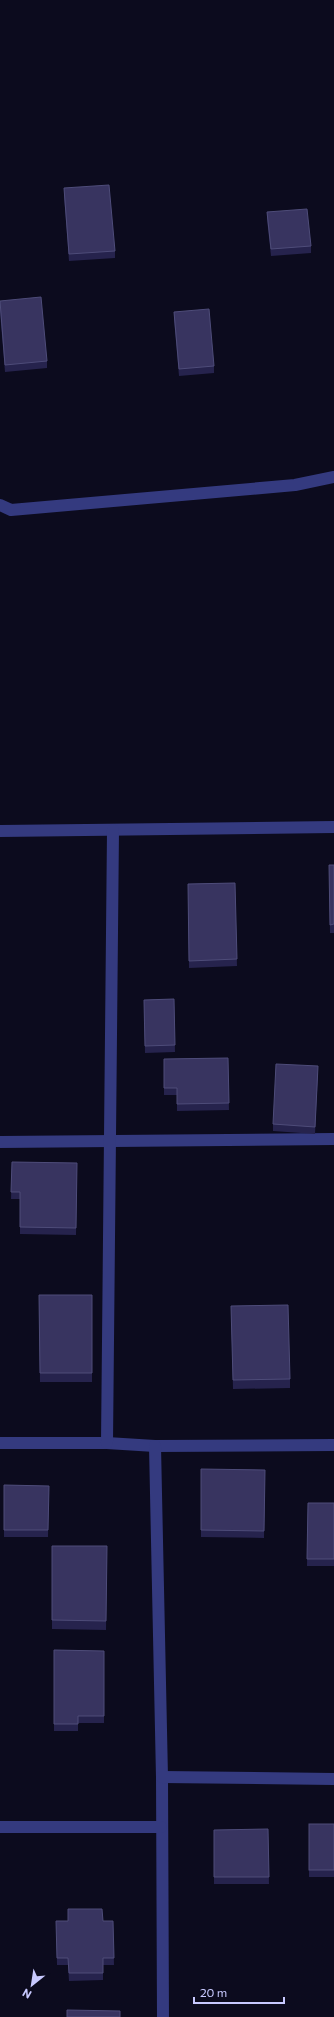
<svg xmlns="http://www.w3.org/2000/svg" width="334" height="2017" font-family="Commissioner,sans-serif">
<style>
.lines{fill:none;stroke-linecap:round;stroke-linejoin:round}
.minor{stroke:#343a7f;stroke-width:12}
.wall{fill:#26234d}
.building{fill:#383460;stroke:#4e4c79}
</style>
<rect width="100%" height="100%" fill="#0c0b1e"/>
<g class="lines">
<g class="minor">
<path d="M 0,505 L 11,510 L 295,485 L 334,477"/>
<path d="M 0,831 L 334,827"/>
<path d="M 0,1142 L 334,1139"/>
<path d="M 0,1443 L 107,1443 L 155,1446 L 334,1445"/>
<path d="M 107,1443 L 113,830"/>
<path d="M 155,1446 L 162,1777 L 163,2017"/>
<path d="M 162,1777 L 334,1779"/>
<path d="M 0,1827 L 161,1827"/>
</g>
</g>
<g class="wall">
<path d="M 64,188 L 115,251 L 115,258 L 69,261 L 64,196 Z"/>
<path d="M 267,212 L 311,246 L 311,253 L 271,256 L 267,219 Z"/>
<path d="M 0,301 L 47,361 L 47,368 L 5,372 L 0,312 Z"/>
<path d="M 174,312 L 214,366 L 214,373 L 179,376 L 174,319 Z"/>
<path d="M 329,865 L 334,865 L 334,933 L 330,933 Z"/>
<path d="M 235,883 L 237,966 L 189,968 L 188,884 Z"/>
<path d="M 174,999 L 175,1052 L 145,1053 L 144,1000 Z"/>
<path d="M 228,1058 L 229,1110 L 177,1111 L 177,1095 L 164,1095 L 164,1059 Z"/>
<path d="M 318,1073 L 315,1134 L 273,1131 L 273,1124 Z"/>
<path d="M 12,1162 L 77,1163 L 76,1235 L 20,1234 L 20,1199 L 11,1199 Z"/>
<path d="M 39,1295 L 92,1295 L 92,1382 L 40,1382 Z"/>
<path d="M 231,1306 L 290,1379 L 290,1388 L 233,1389 Z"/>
<path d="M 201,1469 L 265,1470 L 264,1538 L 201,1537 Z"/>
<path d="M 4,1485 L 49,1486 L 48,1537 L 4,1537 Z"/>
<path d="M 308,1503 L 334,1503 L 334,1566 L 307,1566 Z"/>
<path d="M 52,1546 L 107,1546 L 106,1630 L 52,1629 Z"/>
<path d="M 54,1650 L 104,1651 L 104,1723 L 78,1723 L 78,1731 L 54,1731 Z"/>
<rect x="309" y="1824" width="25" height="53"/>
<path d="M 268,1829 L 269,1884 L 214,1884 L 214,1830 Z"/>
<path d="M 56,1921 L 113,1921 L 114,1965 L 103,1965 L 103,1980 L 69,1981 L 68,1965 L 57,1965 Z"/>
</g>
<g class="building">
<path d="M 109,185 L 115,251 L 69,254 L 64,188 Z"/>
<path d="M 307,209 L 311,246 L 271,249 L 267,212 Z"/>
<path d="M 41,297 L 47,361 L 5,365 L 0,301 Z"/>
<path d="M 209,309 L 214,366 L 179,369 L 174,312 Z"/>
<path d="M 329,865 L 334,865 L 334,924 L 330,925 Z"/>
<path d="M 235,883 L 237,959 L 189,961 L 188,884 Z"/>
<path d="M 174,999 L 175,1045 L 145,1046 L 144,1000 Z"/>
<path d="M 228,1058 L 229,1103 L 177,1104 L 177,1088 L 164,1088 L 164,1059 Z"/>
<path d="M 276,1064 L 318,1066 L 315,1127 L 273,1124 Z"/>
<path d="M 12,1162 L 77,1163 L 76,1228 L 20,1227 L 20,1192 L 11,1192 Z"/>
<path d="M 39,1295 L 92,1295 L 92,1373 L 40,1373 Z"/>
<path d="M 288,1305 L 290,1379 L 233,1380 L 231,1306 Z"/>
<path d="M 201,1469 L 265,1470 L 264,1531 L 201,1530 Z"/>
<path d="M 4,1485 L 49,1486 L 48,1530 L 4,1530 Z"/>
<path d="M 308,1503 L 334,1503 L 334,1559 L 307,1559 Z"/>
<path d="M 52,1546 L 107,1546 L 106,1621 L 52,1620 Z"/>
<path d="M 54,1650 L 104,1651 L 104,1716 L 78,1716 L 78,1724 L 54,1724 Z"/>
<rect x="309" y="1824" width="25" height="46"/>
<path d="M 268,1829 L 269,1877 L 214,1877 L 214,1830 Z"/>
<path d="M 68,1909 L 102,1909 L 103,1921 L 113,1921 L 114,1958 L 103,1958 L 103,1973 L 69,1973 L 68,1958 L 57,1958 L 56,1921 L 68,1921 Z"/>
<path d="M 67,2010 L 120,2011 L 120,2017 L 67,2017 Z"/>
</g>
<g transform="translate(32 1985) rotate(210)" stroke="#0c0b1e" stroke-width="3" paint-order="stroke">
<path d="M0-3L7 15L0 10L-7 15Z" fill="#c8c9ff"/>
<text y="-6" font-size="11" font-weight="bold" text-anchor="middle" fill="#c8c9ff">N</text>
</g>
<path d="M194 1997v6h90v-6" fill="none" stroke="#c8c9ff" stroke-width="2"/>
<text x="200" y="1997" font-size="12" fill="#c8c9ff" stroke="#0c0b1e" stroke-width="3" paint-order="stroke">20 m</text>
</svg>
